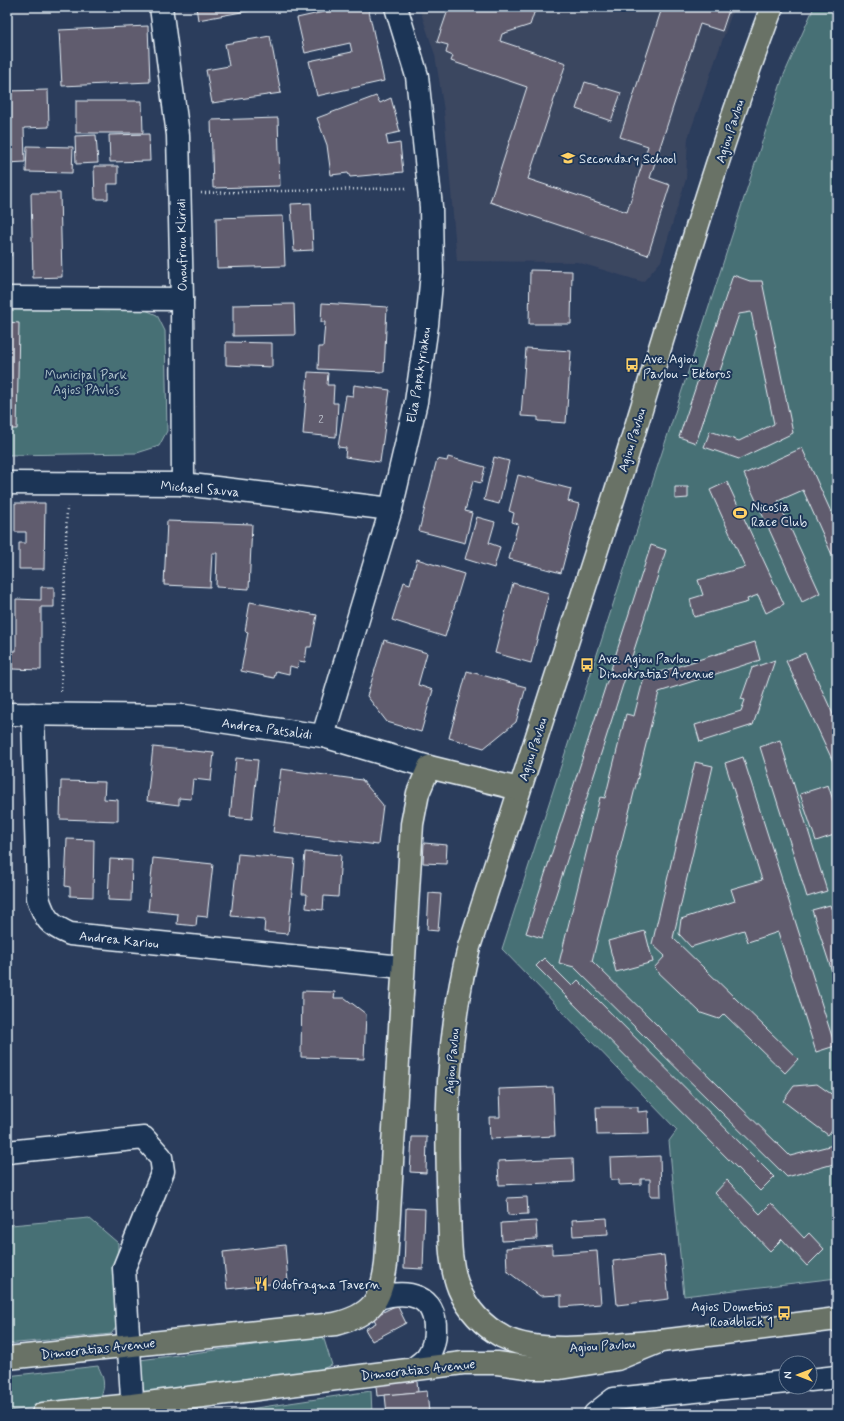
<svg xmlns="http://www.w3.org/2000/svg" width="844" height="1421" font-family="Mynerve,sans-serif">
<style>
.built{fill:#3b4661}
.green{fill:#466f74;stroke:#97b0b6}
.building{fill:#615c6e;stroke:#e8f1f8}
.lines{fill:none;stroke-linecap:round;stroke-linejoin:round}
.minor-casing{stroke:#e8f1f8;stroke-width:25}
.major-casing{stroke:#e8f1f8;stroke-width:25}
.path{stroke:#e8f1f8;stroke-width:2.5;stroke-dasharray:1 3;stroke-linecap:butt}
.minor{stroke:#1d3557;stroke-width:22}
.major{stroke:#697266;stroke-width:22}
.labels{text-anchor:middle;stroke-width:4;stroke-linejoin:round;paint-order:stroke}
.number-label{font-size:11px;fill:#c6ccd6}
.street-label{font-size:13px;fill:#e8f1f8;stroke:#1d3557}
.poi-label{font-size:13px;fill:#e8f1f8;stroke:#1d3557;text-anchor:start}
.park-label{font-size:13px;fill:#afc4ca;stroke:#1d3557}
</style>
<rect width="100%" height="100%" fill="#2b3d5c"/>
<filter id="ink" filterUnits="userSpaceOnUse"><feTurbulence type="fractalNoise" baseFrequency=".025" numOctaves="2"/><feDisplacementMap in="SourceGraphic" scale="8" xChannelSelector="R" yChannelSelector="G"/><feConvolveMatrix kernelMatrix="1 2 1 2 8 2 1 2 1" color-interpolation-filters="sRGB"/></filter>
<g filter="url(#ink)">
<path class="built" d="M 419,7 L 734,7 L 688,138 L 686,179 L 661,261 L 643,282 L 577,262 L 457,261 L 444,111 L 435,55 Z"/>
<g class="green">
<path d="M 814,7 L 837,7 L 837,1278 L 684,1296 L 669,1141 L 677,1130 L 502,949 L 783,77 Z"/>
<path d="M 7,308 L 141,308 L 157,315 L 165,331 L 167,431 L 159,446 L 137,453 L 7,455 Z"/>
<path d="M 89,1218 L 118,1243 L 117,1326 L 111,1334 L 7,1344 L 7,1232 L 11,1225 Z"/>
<path d="M 323,1336 L 332,1365 L 300,1377 L 152,1396 L 141,1392 L 140,1360 Z"/>
<path d="M 98,1366 C 104,1378 106,1386 100,1398 L 91,1401 L 7,1411 L 7,1376 Z"/>
<path d="M 371,1391 L 372,1414 L 222,1414 L 242,1410 Z"/>
</g>
<g class="building">
<path d="M 196,7 L 258,7 L 258,9 L 198,20 Z"/>
<path d="M 346,7 L 368,7 L 384,81 L 317,96 L 309,61 L 352,52 L 350,43 L 305,53 L 297,18 Z"/>
<path d="M 449,7 L 536,7 L 530,25 L 502,34 L 500,41 L 566,63 L 528,179 L 627,212 L 648,146 L 620,137 L 661,11 L 649,7 L 730,7 L 722,31 L 700,24 L 650,178 L 670,185 L 648,255 L 490,202 L 527,87 L 451,61 L 453,56 L 446,53 L 448,45 L 437,42 Z"/>
<path d="M 148,26 L 150,82 L 62,86 L 59,30 Z"/>
<path d="M 270,36 L 281,93 L 212,103 L 206,70 L 229,66 L 225,44 Z"/>
<path d="M 585,82 L 621,93 L 611,121 L 576,109 Z"/>
<path d="M 48,90 L 49,127 L 24,128 L 25,162 L 7,163 L 7,91 Z"/>
<path d="M 376,96 L 380,103 L 391,98 L 400,132 L 386,135 L 388,145 L 400,143 L 403,172 L 350,177 L 348,173 L 331,175 L 327,145 L 317,118 Z"/>
<path d="M 76,101 L 142,101 L 143,133 L 76,133 Z"/>
<path d="M 278,118 L 280,186 L 213,188 L 211,120 Z"/>
<path d="M 149,134 L 150,161 L 110,162 L 109,135 Z"/>
<path d="M 96,135 L 98,163 L 76,164 L 75,136 Z"/>
<path d="M 27,146 L 73,147 L 72,173 L 26,172 Z"/>
<path d="M 94,166 L 118,166 L 118,184 L 108,184 L 108,199 L 95,199 Z"/>
<path d="M 31,193 L 60,193 L 62,277 L 33,278 Z"/>
<path d="M 311,203 L 313,250 L 294,251 L 291,204 Z"/>
<path d="M 7,209 L 10,209 L 11,256 L 7,256 Z"/>
<path d="M 283,216 L 285,266 L 217,268 L 216,218 Z"/>
<path d="M 530,270 L 572,271 L 571,324 L 529,324 Z"/>
<path d="M 733,275 L 750,281 L 762,281 L 793,433 L 739,459 L 704,447 L 710,431 L 739,441 L 774,424 L 751,312 L 739,314 L 696,443 L 679,437 Z"/>
<path d="M 322,303 L 387,307 L 384,372 L 318,369 L 319,347 L 323,347 L 325,322 L 321,322 Z"/>
<path d="M 294,304 L 295,335 L 233,336 L 233,305 Z"/>
<path d="M 7,322 L 19,323 L 17,429 L 7,429 Z"/>
<path d="M 226,342 L 272,343 L 272,367 L 226,365 Z"/>
<path d="M 526,348 L 571,351 L 566,423 L 538,421 L 538,417 L 521,416 Z"/>
<path d="M 308,372 L 328,373 L 327,385 L 334,385 L 333,403 L 338,403 L 336,437 L 303,434 Z"/>
<path d="M 354,385 L 390,390 L 380,462 L 345,457 L 346,448 L 338,447 L 346,395 L 353,396 Z"/>
<path d="M 802,448 L 837,525 L 837,566 L 803,490 L 778,501 L 820,593 L 802,602 L 744,474 Z"/>
<path d="M 448,457 L 485,467 L 481,483 L 473,481 L 465,511 L 472,513 L 465,543 L 419,531 L 437,459 L 447,461 Z"/>
<path d="M 494,457 L 509,461 L 499,504 L 484,500 Z"/>
<path d="M 518,475 L 571,489 L 568,501 L 579,504 L 561,573 L 509,559 L 518,524 L 512,522 L 514,513 L 509,511 Z"/>
<path d="M 727,482 L 784,604 L 766,613 L 758,595 L 747,599 L 748,602 L 694,617 L 690,599 L 703,595 L 698,580 L 745,567 L 710,490 Z"/>
<path d="M 675,487 L 688,487 L 688,498 L 675,499 Z"/>
<path d="M 15,503 L 45,503 L 44,569 L 19,569 L 19,543 L 26,543 L 26,532 L 15,532 Z"/>
<path d="M 477,517 L 495,522 L 489,543 L 500,547 L 494,568 L 465,559 Z"/>
<path d="M 167,521 L 252,524 L 249,589 L 216,587 L 217,553 L 212,553 L 210,587 L 164,585 Z"/>
<path d="M 651,545 L 666,550 L 542,938 L 526,933 Z"/>
<path d="M 417,559 L 464,574 L 445,637 L 392,620 L 404,582 L 410,584 Z"/>
<path d="M 513,583 L 549,593 L 531,663 L 495,653 Z"/>
<path d="M 41,587 L 54,587 L 54,607 L 41,607 L 41,670 L 12,669 L 12,651 L 16,651 L 16,599 L 41,600 Z"/>
<path d="M 250,602 L 317,615 L 311,647 L 307,647 L 305,662 L 299,661 L 297,668 L 290,666 L 289,674 L 276,671 L 274,678 L 241,671 L 248,632 L 245,631 Z"/>
<path d="M 384,640 L 427,653 L 418,685 L 433,690 L 421,732 L 387,722 L 367,696 Z"/>
<path d="M 755,642 L 760,660 L 659,692 L 592,961 L 790,1156 L 837,1144 L 837,1163 L 787,1177 L 574,967 L 559,963 L 600,797 L 605,798 L 626,714 L 634,716 L 644,677 Z"/>
<path d="M 805,653 L 837,723 L 837,770 L 786,661 Z"/>
<path d="M 775,660 L 753,725 L 700,742 L 695,725 L 741,711 L 745,700 L 741,699 L 752,668 Z"/>
<path d="M 467,671 L 526,687 L 516,722 L 484,748 L 449,738 Z"/>
<path d="M 780,740 L 827,891 L 807,897 L 760,747 Z"/>
<path d="M 153,747 L 214,753 L 211,781 L 193,779 L 191,799 L 179,798 L 179,805 L 147,801 Z"/>
<path d="M 743,757 L 835,1046 L 816,1052 L 778,932 L 748,942 L 744,930 L 691,947 L 679,934 L 681,919 L 735,901 L 731,889 L 762,880 L 725,763 Z"/>
<path d="M 236,758 L 258,760 L 252,819 L 230,817 Z"/>
<path d="M 695,762 L 713,766 L 673,938 L 798,1059 L 785,1073 L 724,1014 L 719,1019 L 701,1013 L 654,968 L 665,956 L 652,944 Z"/>
<path d="M 281,769 L 362,780 L 383,805 L 378,845 L 273,832 Z"/>
<path d="M 61,781 L 105,782 L 104,799 L 118,800 L 118,821 L 60,819 Z"/>
<path d="M 828,785 L 837,812 L 837,834 L 816,841 L 800,794 Z"/>
<path d="M 67,839 L 94,840 L 93,897 L 70,896 L 70,887 L 65,886 Z"/>
<path d="M 424,843 L 447,845 L 446,864 L 423,863 Z"/>
<path d="M 305,852 L 341,855 L 338,897 L 324,896 L 323,910 L 306,908 L 307,894 L 302,894 Z"/>
<path d="M 238,854 L 295,859 L 288,934 L 264,932 L 265,919 L 231,916 Z"/>
<path d="M 153,858 L 213,864 L 207,917 L 197,916 L 196,926 L 177,924 L 178,914 L 148,911 Z"/>
<path d="M 110,859 L 132,860 L 131,901 L 108,900 Z"/>
<path d="M 429,893 L 441,894 L 438,931 L 427,930 Z"/>
<path d="M 830,905 L 837,927 L 837,987 L 812,910 Z"/>
<path d="M 645,931 L 653,962 L 616,972 L 608,941 Z"/>
<path d="M 544,958 L 572,986 L 578,980 L 774,1177 L 760,1191 L 536,966 Z"/>
<path d="M 302,991 L 335,992 L 334,998 L 345,998 L 366,1014 L 364,1059 L 301,1057 Z"/>
<path d="M 817,1084 L 837,1098 L 837,1123 L 828,1135 L 783,1101 L 794,1086 Z"/>
<path d="M 553,1087 L 555,1136 L 490,1139 L 489,1117 L 500,1117 L 499,1089 Z"/>
<path d="M 596,1107 L 638,1107 L 638,1112 L 648,1111 L 649,1134 L 597,1135 Z"/>
<path d="M 412,1137 L 427,1137 L 426,1173 L 410,1172 Z"/>
<path d="M 660,1156 L 661,1196 L 650,1196 L 650,1179 L 641,1179 L 641,1184 L 619,1185 L 619,1180 L 611,1180 L 610,1158 Z"/>
<path d="M 573,1158 L 574,1182 L 499,1185 L 498,1161 Z"/>
<path d="M 727,1180 L 760,1214 L 771,1203 L 804,1238 L 809,1233 L 824,1249 L 807,1266 L 782,1239 L 770,1251 L 715,1193 Z"/>
<path d="M 527,1197 L 528,1214 L 508,1215 L 507,1198 Z"/>
<path d="M 406,1208 L 425,1209 L 423,1269 L 404,1268 Z"/>
<path d="M 607,1218 L 608,1234 L 573,1236 L 572,1220 Z"/>
<path d="M 536,1221 L 537,1239 L 502,1241 L 501,1223 Z"/>
<path d="M 285,1245 L 288,1282 L 227,1289 L 223,1252 Z"/>
<path d="M 552,1245 L 552,1254 L 597,1251 L 601,1304 L 561,1307 L 561,1295 L 540,1296 L 507,1271 L 506,1248 Z"/>
<path d="M 664,1255 L 669,1299 L 617,1305 L 613,1261 Z"/>
<path d="M 397,1305 L 406,1323 L 372,1341 L 365,1329 L 376,1323 L 373,1317 Z"/>
<path d="M 416,1371 L 418,1392 L 377,1396 L 375,1375 Z"/>
<path d="M 427,1391 L 429,1413 L 387,1414 L 385,1395 Z"/>
</g>
<g class="lines">
<defs>
<g id="minor">
<path d="M 161,7 L 178,135 L 182,299 L 183,484"/>
<path d="M 7,298 L 182,299"/>
<path d="M 7,483 L 183,484 L 391,509"/>
<path d="M 7,714 L 185,716 L 323,736 L 429,767"/>
<path d="M 33,714 L 38,898 C 45,919 49,925 70,934 L 402,967"/>
<path d="M 323,736 L 391,509 L 416,402 L 427,325 L 432,273 L 431,207 L 417,76 L 396,7"/>
<path d="M 7,1152 L 144,1138 L 161,1157 L 163,1171 L 124,1268 L 133,1414"/>
<path d="M 378,1298 C 408,1289 436,1295 435,1330 C 435,1340 433,1349 427,1357 C 424,1361 418,1365 413,1369"/>
<path d="M 810,1380 L 837,1377"/>
<path d="M 595,1414 L 614,1399 L 786,1382"/>
</g>
<g id="major">
<path d="M 661,1341 C 617,1344 542,1357 503,1337 C 483,1326 468,1310 459,1289 C 449,1264 450,1235 449,1208 C 445,1118 447,1036 469,947 C 519,790 571,633 621,475 C 670,318 714,160 772,7"/>
<path d="M 7,1358 L 335,1324 C 372,1315 381,1301 386,1264 L 412,824 L 418,793 L 429,767 L 519,789"/>
<path d="M 43,1414 L 132,1405 L 463,1363 L 497,1363 L 534,1368 L 560,1368 L 617,1359 L 661,1341 L 837,1319"/>
</g>
</defs>
<use href="#minor" class="minor-casing"/>
<use href="#major" class="major-casing"/>
<g class="path">
<path d="M 201,193 L 406,188"/>
<path d="M 61,691 L 67,507"/>
</g>
<use href="#minor" class="minor"/>
<use href="#major" class="major"/>
</g>
</g>
<defs>
<symbol id="school-bare" viewBox="-9 -9 18 18"><path d="M0-5L7-2L0 1L-7-2ZM-4 1L0 2.5L4 1V4Q0 6-4 4Z" fill="#ffd166" stroke="#1d3557" stroke-width="2.5" paint-order="stroke"/></symbol>
<symbol id="bus-bare" viewBox="-9 -9 18 18"><path d="M-5-6H5V4H4V6H2V4H-2V6H-4V4H-5ZM-3.5-4V0h7V-4ZM-3.5 1.2v1.5H-2V1.2ZM2 1.2v1.5H3.5V1.2Z" fill="#ffd166" stroke="#1d3557" stroke-width="2.5" paint-order="stroke"/></symbol>
<symbol id="stadium-bare" viewBox="-9 -9 18 18"><path d="M0-5a6.5 5 0 1 0 0 10a6.5 5 0 1 0 0-10ZM-3.5-1.8h7v3.6h-7Z" fill="#ffd166" stroke="#1d3557" stroke-width="2.5" paint-order="stroke"/></symbol>
<symbol id="restaurant-bare" viewBox="-9 -9 18 18"><path d="M-5-6h1v4h1v-4h1v4h1v-4h1v5L-1.5 .5V6h-2V.5L-5-1ZM5-6V6H3V1.5H1.5Q1.5-4 5-6Z" fill="#ffd166" stroke="#1d3557" stroke-width="2.5" paint-order="stroke"/></symbol>
</defs>
<g fill-rule="evenodd">
<use href="#school-bare" x="558" y="148" width="20" height="20"/>
<use href="#bus-bare" x="622" y="355" width="20" height="20"/>
<use href="#stadium-bare" x="730" y="503" width="20" height="20"/>
<use href="#bus-bare" x="577" y="655" width="20" height="20"/>
<use href="#restaurant-bare" x="251" y="1274" width="20" height="20"/>
<use href="#bus-bare" x="774" y="1303" width="20" height="20"/>
</g>
<g class="labels">
<g class="number-label">
<text x="321" y="423">2</text>
</g>
<g class="street-label">
<text transform="translate(729 131) rotate(-72)" y="5">Agiou Pavlou</text>
<text transform="translate(181 245) rotate(-91)" y="5">Onoufriou Kliridi</text>
<text transform="translate(418 375) rotate(-81)" y="5">Elia Papakyriakou</text>
<text transform="translate(631 440) rotate(-73)" y="5">Agiou Pavlou</text>
<text transform="translate(200 488) rotate(5)" y="5">Michael Savva</text>
<text transform="translate(267 728) rotate(8)" y="5">Andrea Patsalidi</text>
<text transform="translate(532 749) rotate(-72)" y="5">Agiou Pavlou</text>
<text transform="translate(119 939) rotate(6)" y="5">Andrea Kariou</text>
<text transform="translate(451 1061) rotate(-85)" y="5">Agiou Pavlou</text>
<text transform="translate(602 1345) rotate(-4)" y="5">Agiou Pavlou</text>
<text transform="translate(98 1348) rotate(-6)" y="5">Dimocratias Avenue</text>
<text transform="translate(418 1369) rotate(-6)" y="5">Dimocratias Avenue</text>
</g>
<g class="poi-label">
<text x="579" y="163">Secondary School</text>
<text x="643" y="363">Ave. Agiou<tspan x="643" dy="15">Pavlou - Ektoros</tspan></text>
<text x="751" y="511">Nicosia<tspan x="751" dy="15">Race Club</tspan></text>
<text x="598" y="663">Ave. Agiou Pavlou -<tspan x="598" dy="15">Dimokratias Avenue</tspan></text>
<text x="272" y="1289">Odofragma Tavern</text>
<text x="773" y="1311" text-anchor="end">Agios Dometios<tspan x="773" dy="15">Roadblock 1</tspan></text>
</g>
<g class="park-label">
<text x="86" y="379">Municipal Park<tspan x="86" dy="15">Agios PAvlos</tspan></text>
</g>
</g>
<rect width="844" height="1421" fill="none" stroke="#1d3557" stroke-width="24"/>
<rect x="12" y="12" width="820" height="1397" fill="none" stroke="#e8f1f8" stroke-width="1.5" filter="url(#ink)"/>
<g transform="translate(798 1375) rotate(270)"><circle r="19" fill="#1d3557" stroke="#6e8097"/>
<path d="M0-3L7 15L0 10L-7 15Z" fill="#ffd166"/>
<text y="-6" font-size="11" font-weight="bold" text-anchor="middle" fill="#e8f1f8">N</text>
</g>
</svg>
